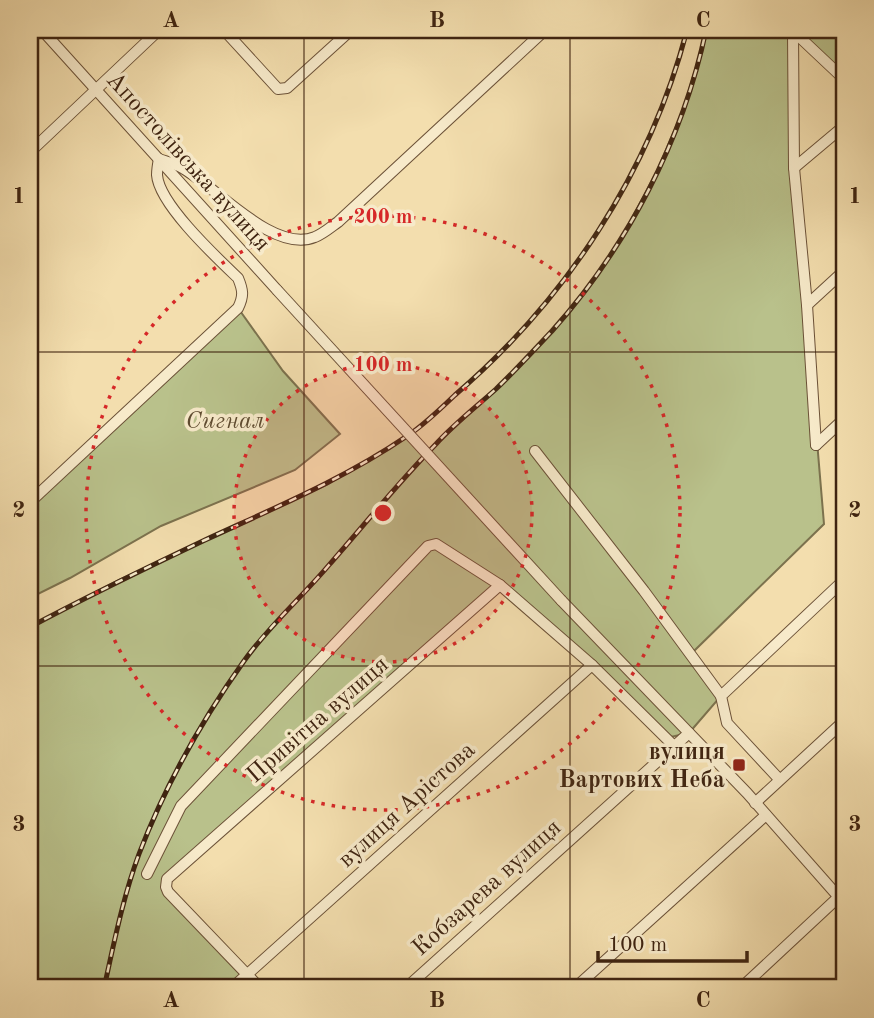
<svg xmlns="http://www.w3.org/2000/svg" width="874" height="1018" font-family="'Old Standard TT',serif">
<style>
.green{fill:#b9c18b;stroke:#7c724e;stroke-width:2}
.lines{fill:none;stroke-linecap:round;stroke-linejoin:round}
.minor-casing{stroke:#6c5238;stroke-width:12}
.minor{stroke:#f7eaca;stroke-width:10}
.rail-casing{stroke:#3f2411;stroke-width:5}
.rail{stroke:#f7eaca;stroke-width:2.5;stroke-dasharray:8;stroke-linecap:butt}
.minor-bridge-casing{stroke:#6c5238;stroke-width:12;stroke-linecap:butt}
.minor-bridge{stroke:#f7eaca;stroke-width:10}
.grid{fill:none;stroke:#3f2411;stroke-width:2;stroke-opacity:0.55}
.ring{fill:none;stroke:#d62828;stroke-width:3.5;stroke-dasharray:3.5 7}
.poi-dot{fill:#8f2418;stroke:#f7eaca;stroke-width:2.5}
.labels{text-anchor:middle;stroke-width:7;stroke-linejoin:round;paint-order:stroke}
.street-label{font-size:24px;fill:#3f2411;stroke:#f7eaca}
.park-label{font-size:24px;font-style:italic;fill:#5e4b30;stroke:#f7eaca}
.poi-label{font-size:24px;font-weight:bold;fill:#3f2411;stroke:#f7eaca;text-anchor:end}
.centre{fill:#d62828;stroke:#f7eaca;stroke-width:3.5}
.ring-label{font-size:21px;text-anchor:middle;font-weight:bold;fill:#d62828;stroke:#f7eaca;stroke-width:7;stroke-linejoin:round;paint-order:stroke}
.neatline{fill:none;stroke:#3f2411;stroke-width:2.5}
.grid-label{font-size:23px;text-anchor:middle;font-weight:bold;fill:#3f2411}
</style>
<rect width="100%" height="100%" fill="#f3deae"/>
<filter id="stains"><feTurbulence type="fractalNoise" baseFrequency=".00286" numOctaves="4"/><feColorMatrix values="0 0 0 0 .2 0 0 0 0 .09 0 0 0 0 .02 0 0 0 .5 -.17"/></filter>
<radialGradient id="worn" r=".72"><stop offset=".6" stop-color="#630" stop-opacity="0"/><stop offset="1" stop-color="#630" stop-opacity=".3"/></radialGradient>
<g class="green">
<path d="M 707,30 L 844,30 L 844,79 L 794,33 L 794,168 L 824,524 L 693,652 L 721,696 L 689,733 L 666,738 L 500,585 L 167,879 L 166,887 L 247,974 L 232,988 L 30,988 L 30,627 L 119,580 L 328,484 L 409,435 L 426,454 L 499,386 L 551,332 L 592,284 L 623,235 L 657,171 L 683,110 Z"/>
<path d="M 238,308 L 283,371 L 340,434 L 295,470 L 161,526 L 70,578 L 30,598 L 30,502 Z"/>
</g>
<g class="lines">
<defs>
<g id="minor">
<path d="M 42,30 L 277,290"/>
<path d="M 224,30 L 278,89 L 287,88 L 351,30"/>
<path d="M 792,30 L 844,79"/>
<path d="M 793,32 L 794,168 L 807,305 L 816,445"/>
<path d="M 30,152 L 159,30"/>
<path d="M 159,159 C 167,162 177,164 184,169 C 217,188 274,254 315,237 C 323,234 331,227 338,222 L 545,30"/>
<path d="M 794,168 L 844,126"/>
<path d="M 807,305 L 844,271"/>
<path d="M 816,445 L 844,419"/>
<path d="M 535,451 L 644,591 L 721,696"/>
<path d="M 30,502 L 238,308 C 244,296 243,290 238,278 C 216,257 159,204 157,175 C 157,170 158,164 159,159"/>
<path d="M 561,600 L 747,793 L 844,903"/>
<path d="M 779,779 L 727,723 L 721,696 L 844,580"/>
<path d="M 755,803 L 844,721"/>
<path d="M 147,874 L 181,806 L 428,546 L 436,544 L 500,585 L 592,665 L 674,746"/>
<path d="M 232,988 L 592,665"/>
<path d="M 260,988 L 168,892 L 166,887 L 167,879 L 500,585"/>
<path d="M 406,988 L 689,733"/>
<path d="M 575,988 L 766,815"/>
<path d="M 741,988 L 844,892"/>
</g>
</defs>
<use href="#minor" class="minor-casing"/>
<use href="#minor" class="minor"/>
<defs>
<g id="rail">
<path d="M 30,627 C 88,596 146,568 205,540 C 274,508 344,479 407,436 C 424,425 440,409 455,395 C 566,300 650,172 687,30"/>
<path d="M 104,988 C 114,943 123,897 139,854 C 165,786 202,720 244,661 C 269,626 301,598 329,565 C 364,525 398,483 436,444 C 454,424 476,407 496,389 C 515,371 534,350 552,331 C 627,247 683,140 706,30"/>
</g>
</defs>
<use href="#rail" class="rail-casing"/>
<use href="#rail" class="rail"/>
<defs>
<path id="minor-bridge" d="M 277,290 L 561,600"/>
</defs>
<use href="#minor-bridge" class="minor-bridge-casing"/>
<use href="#minor-bridge" class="minor-bridge"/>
</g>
<path class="grid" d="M 304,30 L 304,988M 570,30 L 570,988M 30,352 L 844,352M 30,666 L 844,666"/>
<circle cx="383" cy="513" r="149" fill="#d62828" fill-opacity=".12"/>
<g class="ring">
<circle cx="383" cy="513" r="149"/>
<circle cx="383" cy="513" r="297"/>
</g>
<rect class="poi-dot" x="732" y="758" width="14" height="14" rx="3.5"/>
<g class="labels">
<g class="street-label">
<text transform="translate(189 161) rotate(48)" y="8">Апостолівська вулиця</text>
<text transform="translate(317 719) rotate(-41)" y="8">Привітна вулиця</text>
<text transform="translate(406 804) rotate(-42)" y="8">вулиця Арістова</text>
<text transform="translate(486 887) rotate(-42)" y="8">Кобзарева вулиця</text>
</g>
<g class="park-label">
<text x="225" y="428">Сигнал</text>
</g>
<g class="poi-label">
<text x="725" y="759">вулиця<tspan x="725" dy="28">Вартових Неба</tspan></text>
</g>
</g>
<circle cx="383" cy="513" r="10" class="centre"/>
<g class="ring-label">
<text x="383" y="223">200 m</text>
<text x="383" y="371">100 m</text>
</g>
<rect width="874" height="1018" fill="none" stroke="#f3deae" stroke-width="77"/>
<path d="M598 951v10h149v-10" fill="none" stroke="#3f2411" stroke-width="3.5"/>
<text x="608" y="951" font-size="21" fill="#3f2411" stroke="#f7eaca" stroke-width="5" paint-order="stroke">100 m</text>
<rect x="38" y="38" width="798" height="941" class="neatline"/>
<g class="grid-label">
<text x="171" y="27">A</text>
<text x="437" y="27">B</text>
<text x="703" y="27">C</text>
<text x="19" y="203">1</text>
<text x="855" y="203">1</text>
<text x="19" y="517">2</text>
<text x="855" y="517">2</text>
<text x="19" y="831">3</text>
<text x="855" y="831">3</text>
<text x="171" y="1007">A</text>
<text x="437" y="1007">B</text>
<text x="703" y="1007">C</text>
</g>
<rect width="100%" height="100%" filter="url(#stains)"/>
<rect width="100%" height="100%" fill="url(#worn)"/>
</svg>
